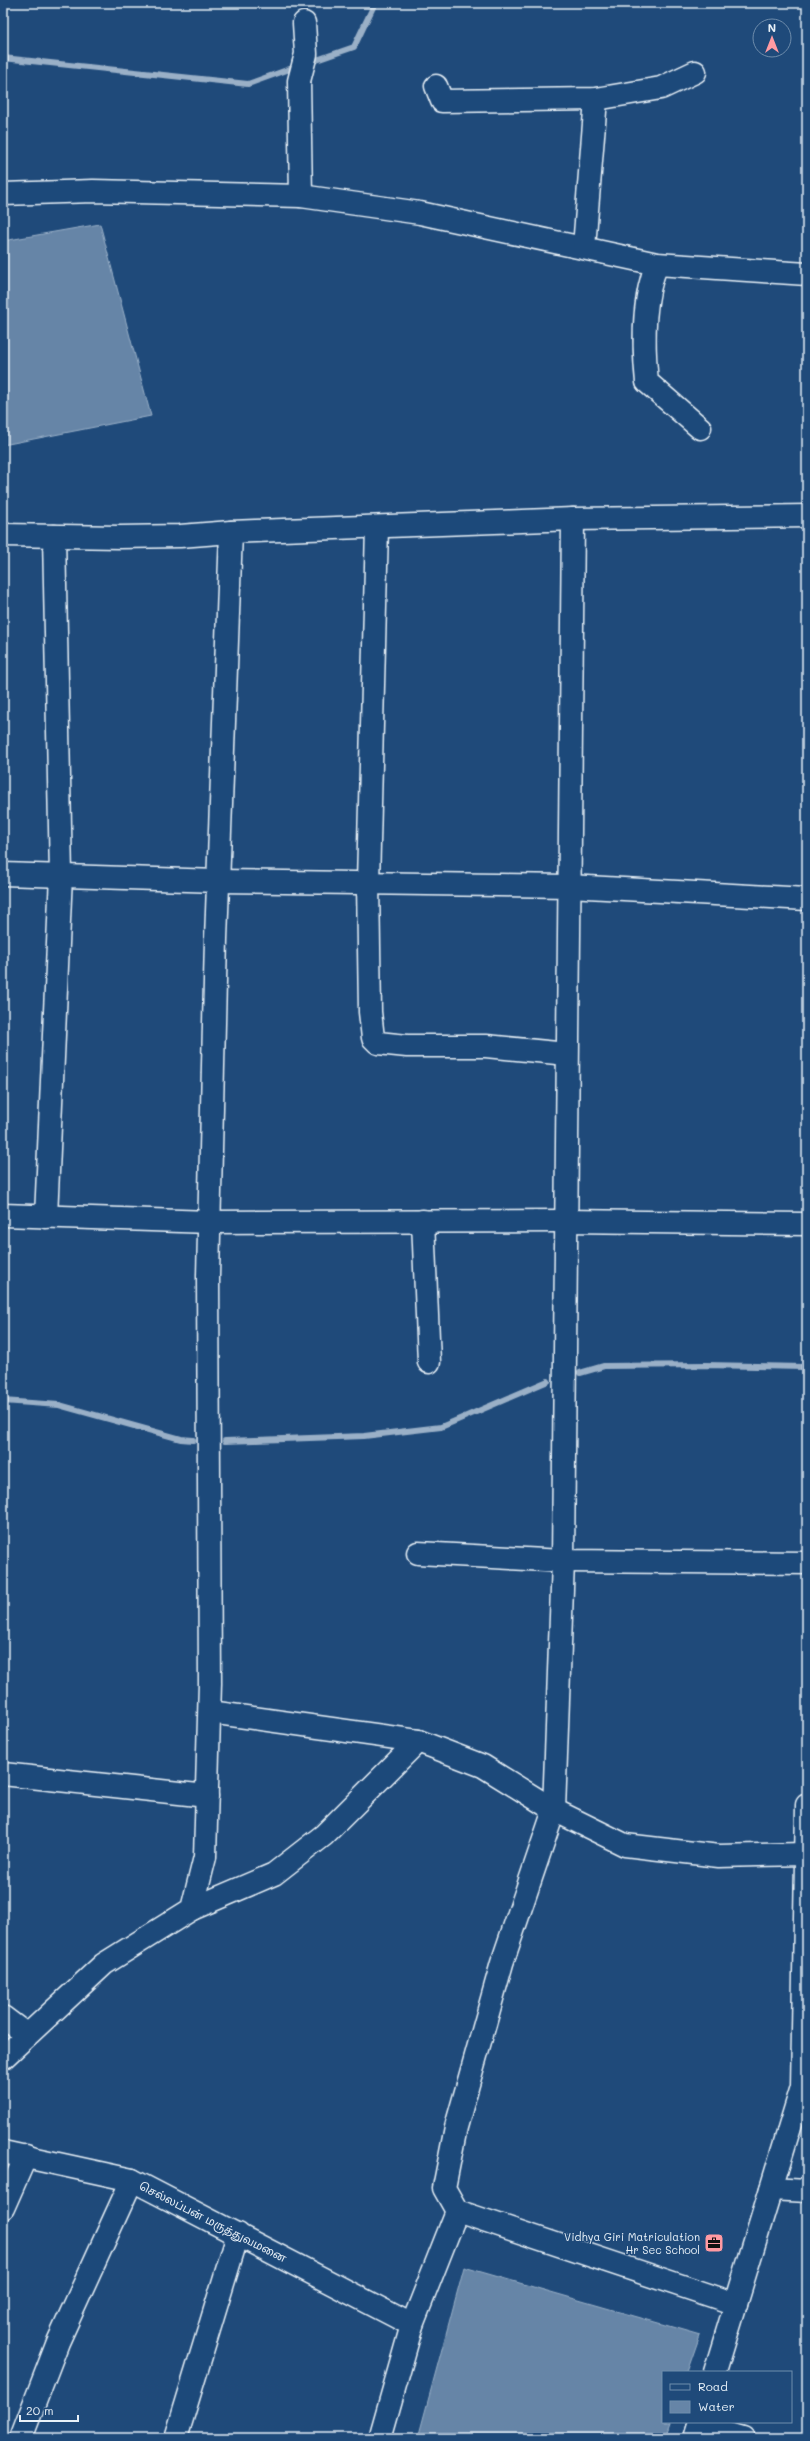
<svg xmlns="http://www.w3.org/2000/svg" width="810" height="2441" font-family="Mali,'Noto Sans Tamil',sans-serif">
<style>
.water{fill:#6685a7;stroke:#9ab0c7}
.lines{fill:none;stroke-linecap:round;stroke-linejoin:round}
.stream{stroke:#9ab0c7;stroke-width:6}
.street-casing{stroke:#e8f1f8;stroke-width:25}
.secondary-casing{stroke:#e8f1f8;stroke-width:25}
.street{stroke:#1f4a7a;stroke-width:22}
.secondary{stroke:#1f4a7a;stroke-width:22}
.labels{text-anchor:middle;stroke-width:3;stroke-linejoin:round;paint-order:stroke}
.street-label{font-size:11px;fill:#e8f1f8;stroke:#1f4a7a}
.poi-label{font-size:11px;fill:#e8f1f8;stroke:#1f4a7a;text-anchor:end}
</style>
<rect width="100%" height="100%" fill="#1f4a7a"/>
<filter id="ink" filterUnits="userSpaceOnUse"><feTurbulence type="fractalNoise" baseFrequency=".025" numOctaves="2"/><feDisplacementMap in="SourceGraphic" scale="8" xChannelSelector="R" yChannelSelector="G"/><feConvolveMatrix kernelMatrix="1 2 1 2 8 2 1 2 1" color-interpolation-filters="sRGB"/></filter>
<g filter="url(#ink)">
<g class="water">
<path d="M 100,224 L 151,416 L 3,445 L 3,241 Z"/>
<path d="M 464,2267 L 700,2335 L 687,2372 L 663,2372 L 663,2422 L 671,2422 L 665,2438 L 418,2438 Z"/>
</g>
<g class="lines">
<g class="stream">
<path d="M 3,58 L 248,84 L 298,66"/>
<path d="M 308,63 L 354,47 L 375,3"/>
<path d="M 580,1373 L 604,1366 L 705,1365 L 803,1367"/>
<path d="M 3,1401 L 59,1405 L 181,1439 L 193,1440"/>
<path d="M 225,1441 L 364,1436 L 441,1427 L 548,1381"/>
</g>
<defs>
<g id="street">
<path d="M 436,86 L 442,101 L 596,99 L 661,88 L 695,72"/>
<path d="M 3,194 L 93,191 L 301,196 L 420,213 L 657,264 L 807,274"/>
<path d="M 301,196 L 299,81 L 306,54 L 304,23"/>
<path d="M 584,247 L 596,99"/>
<path d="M 657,264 C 642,300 643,344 647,382 L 700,428"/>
<path d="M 573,519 L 563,1561 L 554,1810 L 502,1963 L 456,2127 L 444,2188 L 457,2211 L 736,2304"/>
<path d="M 377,527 L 368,883 L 370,1012 L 373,1038 L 378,1043 L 407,1046 L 486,1046 L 567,1054"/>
<path d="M 3,874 L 218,881 L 569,886 L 807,899"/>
<path d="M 3,1215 L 210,1222 L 565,1221 L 807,1224"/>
<path d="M 46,1217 L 61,875 L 54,536"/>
<path d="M 423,1221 L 429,1362"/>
<path d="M 418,1553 L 563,1561 L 807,1563"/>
<path d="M 210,1712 L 418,1741 L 483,1766 L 554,1810 L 625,1845 L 719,1856 L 805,1854"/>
<path d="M 3,1774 L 207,1796"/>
<path d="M 192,1909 L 274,1874 L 324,1835 L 418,1741"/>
<path d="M 3,2017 L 27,2035"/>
<path d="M 3,2058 L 104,1964 L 192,1909 L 205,1857 L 210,1683 L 208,1276 L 216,939 L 231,532"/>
<path d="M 3,2152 L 132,2180 L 412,2325"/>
<path d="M 771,2189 L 807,2191"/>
<path d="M 3,2208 L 26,2156"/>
<path d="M 699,2425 L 743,2438"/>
<path d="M 21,2438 L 58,2342 L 132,2180"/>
<path d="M 176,2438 L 238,2234"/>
<path d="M 380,2438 L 412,2325 L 457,2211"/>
</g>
<g id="secondary">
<path d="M 3,535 L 120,537 L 180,536 L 231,532 L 573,519 L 807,516"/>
<path d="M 715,2372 L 802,2087 L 807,1805"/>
<path d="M 695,2438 L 700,2422"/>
</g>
</defs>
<use href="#street" class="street-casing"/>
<use href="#secondary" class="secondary-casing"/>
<use href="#street" class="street"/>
<use href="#secondary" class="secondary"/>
</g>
</g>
<defs>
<symbol id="office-square" viewBox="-11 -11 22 22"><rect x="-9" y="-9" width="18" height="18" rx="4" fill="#ff9aa2" stroke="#1f4a7a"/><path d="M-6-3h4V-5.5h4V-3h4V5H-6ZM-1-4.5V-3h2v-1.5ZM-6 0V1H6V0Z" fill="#111"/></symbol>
</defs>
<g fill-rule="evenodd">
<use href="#office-square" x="703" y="2232" width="22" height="22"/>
</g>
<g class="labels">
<g class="street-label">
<text transform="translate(213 2222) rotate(27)" y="4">செல்லப்பன் மருத்துவமனை</text>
</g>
<g class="poi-label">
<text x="700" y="2241">Vidhya Giri Matriculation<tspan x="700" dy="13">Hr Sec School</tspan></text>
</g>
</g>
<rect width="810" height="2441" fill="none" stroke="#1f4a7a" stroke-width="16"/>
<rect x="8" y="8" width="794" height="2425" fill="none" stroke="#e8f1f8" stroke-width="1.5" filter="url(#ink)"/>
<rect x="662" y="2371" width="130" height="52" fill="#1f4a7a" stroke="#6f8dac"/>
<rect x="670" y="2384" width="20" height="6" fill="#1f4a7a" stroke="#6f8dac"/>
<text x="698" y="2391" font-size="12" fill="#e8f1f8">Road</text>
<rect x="670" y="2401" width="20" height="12" fill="#6685a7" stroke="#6f8dac"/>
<text x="698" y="2411" font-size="12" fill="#e8f1f8">Water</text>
<g transform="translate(772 38)"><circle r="19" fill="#1f4a7a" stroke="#6f8dac"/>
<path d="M0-3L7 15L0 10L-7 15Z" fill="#ff9aa2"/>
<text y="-6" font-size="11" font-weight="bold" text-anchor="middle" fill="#e8f1f8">N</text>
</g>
<path d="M20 2415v6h58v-6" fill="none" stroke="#e8f1f8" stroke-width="2"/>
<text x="26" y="2415" font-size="12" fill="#e8f1f8" stroke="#1f4a7a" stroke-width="3" paint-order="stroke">20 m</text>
</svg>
